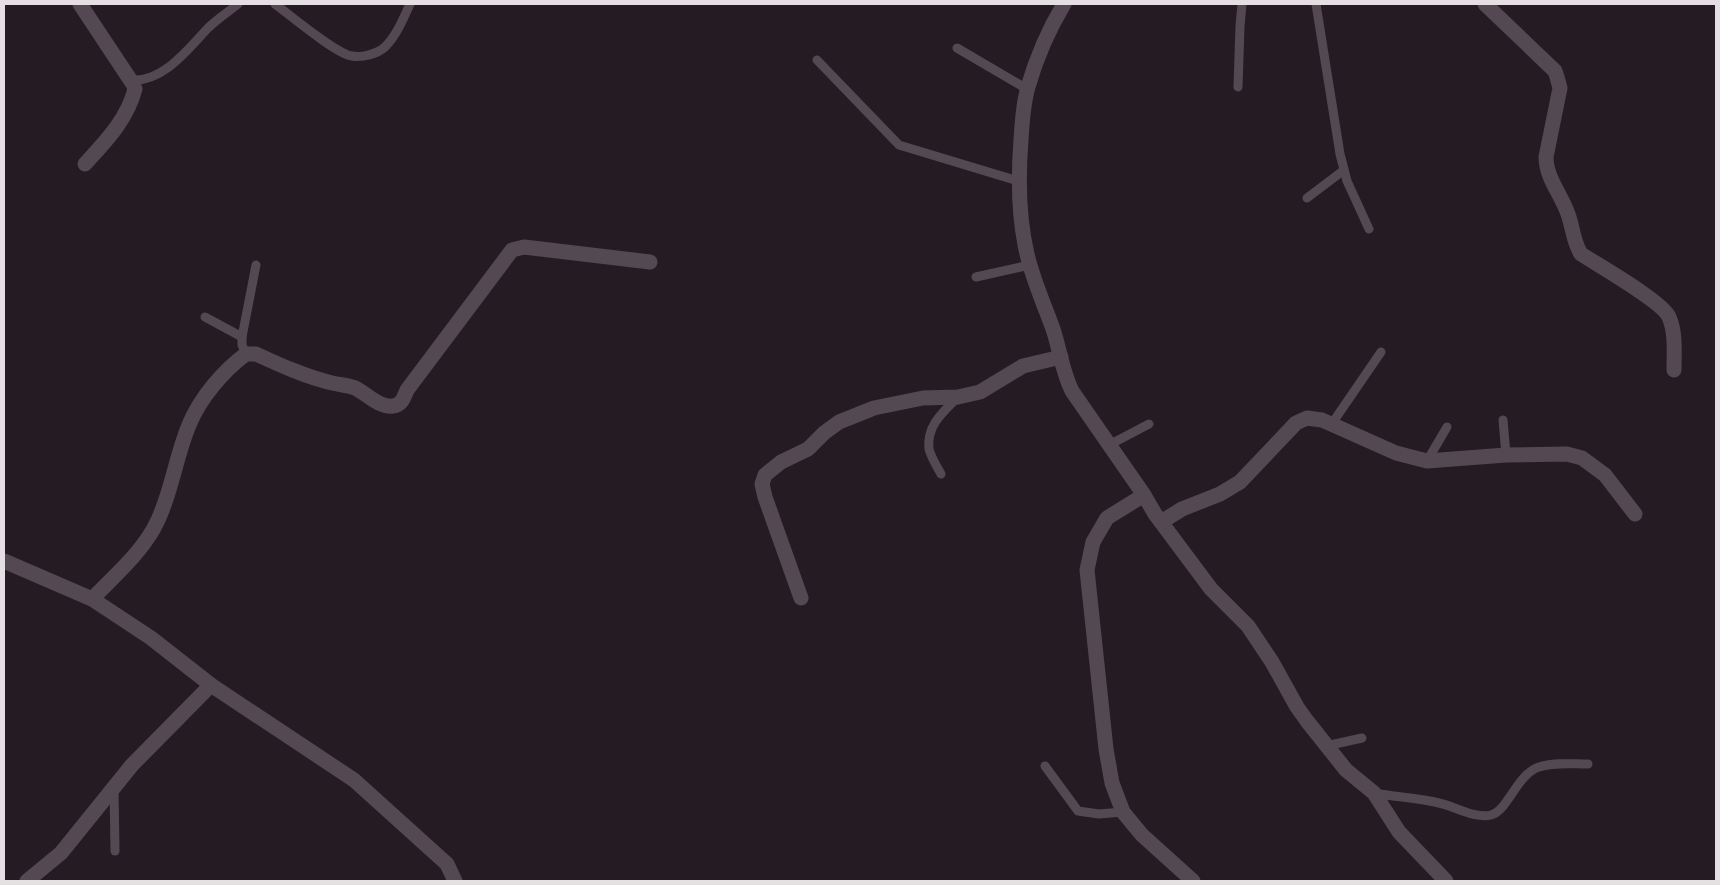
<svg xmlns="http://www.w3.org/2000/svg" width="1720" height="885" font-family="'Archivo Narrow',sans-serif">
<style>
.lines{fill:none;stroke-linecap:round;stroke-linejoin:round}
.service{stroke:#544952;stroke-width:9}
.minor{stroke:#544952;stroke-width:15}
</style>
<rect width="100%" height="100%" fill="#251c23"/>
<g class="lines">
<g class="service">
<path d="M 275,4 C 290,15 336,54 352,56 C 362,58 377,54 385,47 C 397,35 403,19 410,4"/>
<path d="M 1316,4 L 1340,154 L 1347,181 L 1369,229"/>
<path d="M 957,48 L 1027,89"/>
<path d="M 817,60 L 899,145 L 1018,181"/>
<path d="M 130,80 C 163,83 188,49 208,28 C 217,19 228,12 238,4"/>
<path d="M 1238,87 L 1240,26 L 1242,4"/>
<path d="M 1307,198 L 1344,170"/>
<path d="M 976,277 L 1030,265"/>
<path d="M 205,317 L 242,337"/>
<path d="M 246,354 L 242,345 L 242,337 L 256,265"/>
<path d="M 1503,420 L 1506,455"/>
<path d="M 1331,425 L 1381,352"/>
<path d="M 1109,445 L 1149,424"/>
<path d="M 1427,461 L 1447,427"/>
<path d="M 941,474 C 937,467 931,457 929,449 C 926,426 943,412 958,397"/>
<path d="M 1326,746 L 1362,738"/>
<path d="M 1045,766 L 1078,811 L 1099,814 L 1123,812"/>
<path d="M 114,789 L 115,851"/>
<path d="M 1374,793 C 1395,797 1418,798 1439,803 C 1454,806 1475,819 1491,815 C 1507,812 1517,774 1539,767 C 1554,762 1572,764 1588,764"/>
</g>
<g class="minor">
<path d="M 80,4 L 133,84 L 135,89 C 127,120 105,142 85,164"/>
<path d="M 1064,4 C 1049,29 1036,59 1028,87 C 1023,104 1022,123 1021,140 C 1018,179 1018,216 1027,254 C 1033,280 1044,304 1053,329 C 1060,350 1062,371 1072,391 L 1144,495 L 1155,514 L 1211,589 L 1248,626 L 1272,662 L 1297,707 L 1307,721 L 1346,770 L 1374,793 L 1399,832 L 1446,881"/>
<path d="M 1485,4 L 1555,71 L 1557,77 L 1560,88 L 1546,157 C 1546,178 1561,194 1568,214 C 1573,228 1573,241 1581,254 C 1598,265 1663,302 1669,317 C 1676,333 1674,353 1674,370"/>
<path d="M 1144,495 L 1107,518 L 1093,542 L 1087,570 L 1106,749 L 1112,783 L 1123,812 L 1142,835 L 1193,881"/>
<path d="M 1161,522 L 1182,509 L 1220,494 L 1240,482 L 1296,423 L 1307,418 L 1322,420 L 1396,453 L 1427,461 L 1506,455 L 1567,454 L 1582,458 L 1605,475 L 1635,514"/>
<path d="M 4,561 L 92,599 L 151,638 L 211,685 L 354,780 L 447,864 L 455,881"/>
<path d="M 801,598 L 765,497 L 762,484 L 765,475 L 781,462 L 808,449 L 824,433 L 839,422 L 874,408 L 923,398 L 958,397 L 980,392 L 1023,366 L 1061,357"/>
<path d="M 92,599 C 115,575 144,551 158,520 C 172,490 176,456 189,425 C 200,398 223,371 246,354 L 256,354 C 280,365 306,377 332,383 C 340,385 348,385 355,388 C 366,393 379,408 393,406 C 402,405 404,397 407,390 L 512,250 L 524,247 L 650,262"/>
<path d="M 27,881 L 61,853 L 132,765 L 211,685"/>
</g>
</g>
<rect width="1720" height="885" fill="none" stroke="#e5dee3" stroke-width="10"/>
</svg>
